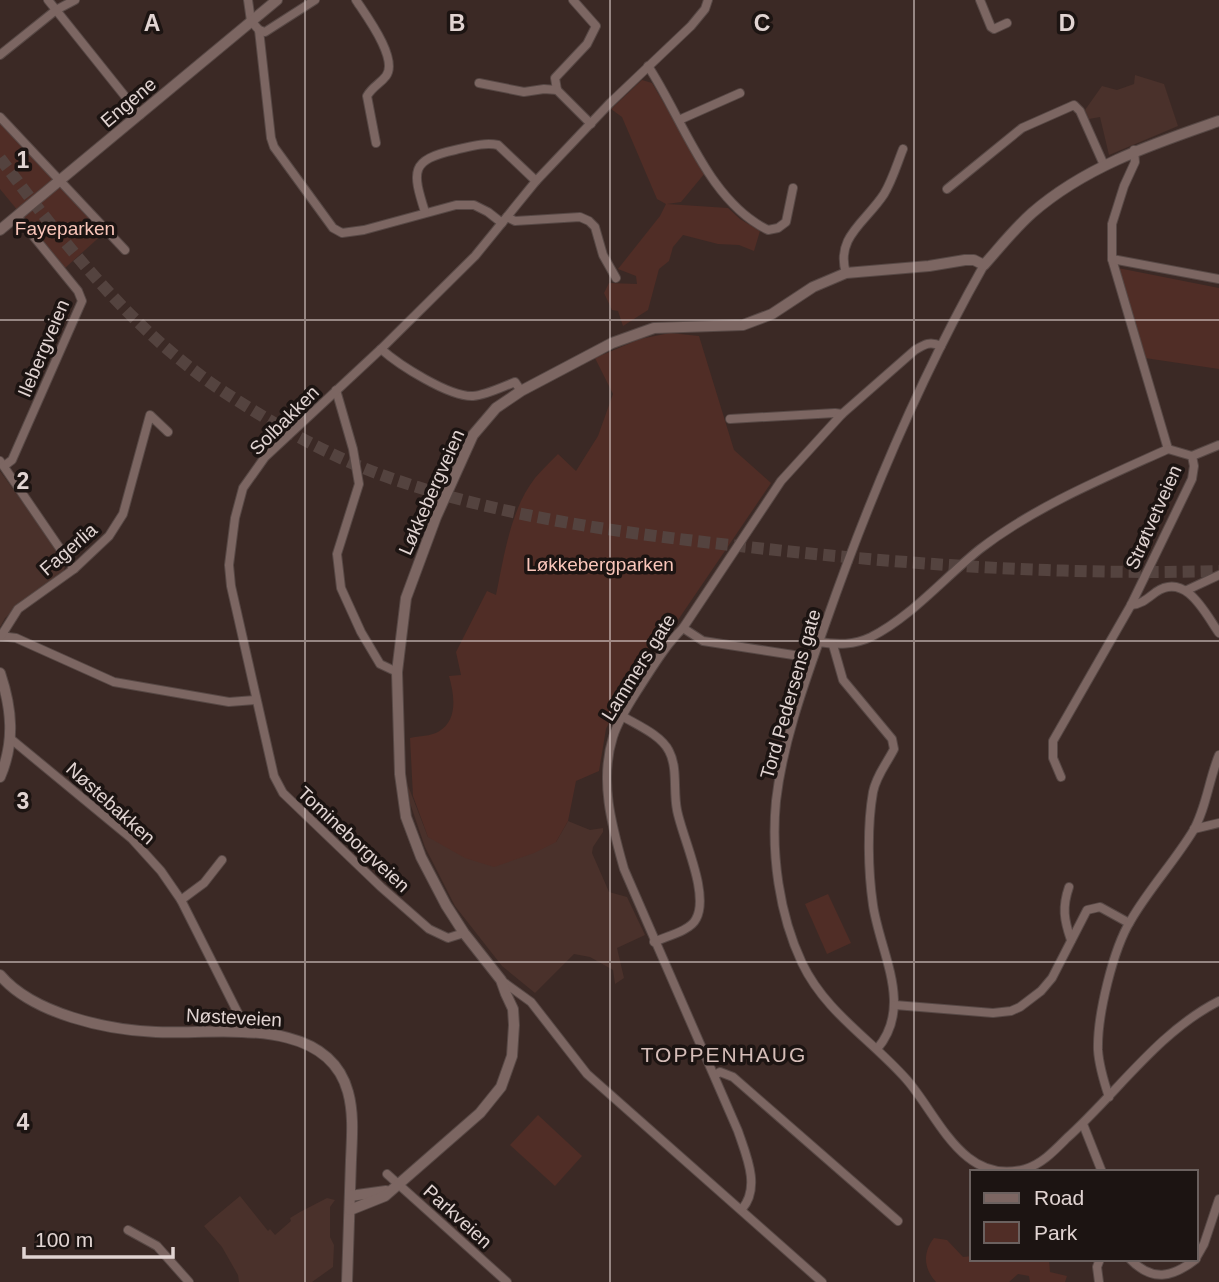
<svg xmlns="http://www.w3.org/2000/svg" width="1219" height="1282" font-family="Helvetica,sans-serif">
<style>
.built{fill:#4a312b}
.green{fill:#502d26}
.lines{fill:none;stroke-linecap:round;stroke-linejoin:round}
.primary-tunnel{stroke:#54433f;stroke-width:12;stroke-dasharray:12 6;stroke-linecap:butt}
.minor-casing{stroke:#574845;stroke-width:10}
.secondary-casing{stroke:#574845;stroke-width:12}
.minor{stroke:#7c6662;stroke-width:8}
.secondary{stroke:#7c6662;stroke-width:10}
.grid{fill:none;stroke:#e1d4d2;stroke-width:2;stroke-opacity:0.55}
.labels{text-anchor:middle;stroke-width:7;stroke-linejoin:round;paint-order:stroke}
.street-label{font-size:19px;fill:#e1d4d2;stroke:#1c1412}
.park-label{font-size:19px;fill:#fac6ba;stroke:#1c1412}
.neighbourhood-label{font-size:21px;letter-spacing:2px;fill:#d5bdb8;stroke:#1c1412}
.grid-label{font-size:23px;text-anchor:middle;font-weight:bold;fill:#e1d4d2;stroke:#1c1412;stroke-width:7;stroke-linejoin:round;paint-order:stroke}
</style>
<rect width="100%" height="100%" fill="#3b2925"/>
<g class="built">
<path d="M 1135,75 L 1164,84 L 1178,126 L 1109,155 L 1100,117 L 1089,119 L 1085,110 L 1102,86 L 1117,90 L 1134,84 Z"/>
<path d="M 0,471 L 64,560 L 65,566 L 63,573 L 15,609 L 5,618 L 0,627 Z"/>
<path d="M 407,783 L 428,837 L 556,842 L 568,821 L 590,830 L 603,828 L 603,832 L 593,847 L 592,853 L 609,892 L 627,897 L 645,935 L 617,948 L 624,978 L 615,984 L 613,970 L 590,957 L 574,954 L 535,993 L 502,966 L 455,906 L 425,847 L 410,803 Z"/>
<path d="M 240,1196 L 268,1231 L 270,1229 L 275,1235 L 291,1221 L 290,1218 L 300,1212 L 327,1198 L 335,1200 L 330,1207 L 330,1237 L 334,1245 L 333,1267 L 312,1282 L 239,1282 L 238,1275 L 222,1247 L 204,1226 Z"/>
</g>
<g class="green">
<path d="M 642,80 L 652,83 L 705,173 L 681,202 L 667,204 L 728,208 L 740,219 L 760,231 L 754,251 L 739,245 L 718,244 L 683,235 L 673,247 L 669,261 L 659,269 L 648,310 L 623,326 L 618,311 L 612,310 L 604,293 L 609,283 L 637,284 L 636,276 L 618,269 L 660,216 L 666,204 L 657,199 L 622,117 L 611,109 Z"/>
<path d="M 0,121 L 104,233 L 65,268 L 0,189 Z"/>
<path d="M 1118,268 L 1219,288 L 1219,369 L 1145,358 Z"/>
<path d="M 670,333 L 699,336 L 734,450 L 771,483 L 678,620 L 648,652 L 630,679 L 606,729 L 599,771 L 576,781 L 568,821 L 556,842 L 534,853 L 494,867 L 465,858 L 428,837 L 413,796 L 410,738 C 419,736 431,736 438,732 C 459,720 454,694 449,676 L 461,675 L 456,652 L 487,591 L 496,595 C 504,557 510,510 535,478 C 542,470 550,462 558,454 L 576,471 L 598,436 L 613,394 L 595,358 L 640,339 Z"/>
<path d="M 828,894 L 851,943 L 827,954 L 805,904 Z"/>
<path d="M 538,1115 L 582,1156 L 555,1186 L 510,1145 Z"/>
<path d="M 934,1238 L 947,1240 L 963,1257 L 972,1256 L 972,1259 L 1049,1259 L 1050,1272 L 1067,1276 L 1065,1282 L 1030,1282 L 1029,1276 L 1018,1274 L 1009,1282 L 936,1282 C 923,1268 923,1252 934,1238 Z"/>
</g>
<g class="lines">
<path class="primary-tunnel" d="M 0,158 C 65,245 132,331 224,392 C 278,427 337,461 399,481 C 523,523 656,537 785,551 C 929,566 1074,575 1219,571"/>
<defs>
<g id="minor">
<path d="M 48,0 L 140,115"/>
<path d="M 248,0 L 251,21 L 259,30 L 271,138 L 274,147 L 333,228 L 342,233 L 364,230 L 456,205 L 474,205 L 488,212 L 502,223"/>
<path d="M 356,0 C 365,14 399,59 386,76 C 380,84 373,86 367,96 L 376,143"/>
<path d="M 573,0 L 596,26 L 587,44 L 555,78 L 557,90 L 591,124"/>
<path d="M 980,0 L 991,27 L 994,29 L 1007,23"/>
<path d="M 259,30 L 265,32 L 315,0"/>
<path d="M 0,55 L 56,10 L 75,0"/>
<path d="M 648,66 C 683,119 708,201 768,230 L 778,228 L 786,222 L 793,188"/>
<path d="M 479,83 L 524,92 L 544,89 L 557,90"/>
<path d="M 0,117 L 125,250"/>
<path d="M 679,120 L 740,93"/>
<path d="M 1134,150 L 1135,162 L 1124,186 L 1112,224 L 1112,259 L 1168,449"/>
<path d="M 947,189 L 1022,128 L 1074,105 L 1080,111 L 1104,165"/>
<path d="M 425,212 C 412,171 410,160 455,150 C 469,147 484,142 498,145 L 536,181"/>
<path d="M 507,217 L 515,221 L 580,217 L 589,221 L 595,227 L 603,255 L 616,278"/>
<path d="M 1112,259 L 1219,279"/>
<path d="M 984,265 C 920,378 869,499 826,622 C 806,679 783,740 776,801 C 771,854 779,914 802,963 C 826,1013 871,1039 907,1080 C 939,1117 963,1186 1025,1169 C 1042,1164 1055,1150 1067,1138 C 1117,1093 1158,1032 1219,1001"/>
<path d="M 846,273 C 835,237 866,222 884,194 C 892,181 897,164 903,149"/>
<path d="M 381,349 C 399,365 449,397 473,396 C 486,395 502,387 515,382 L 521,391"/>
<path d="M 336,390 L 353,449 L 359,484 L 337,554 L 341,588 L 361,632 L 380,664 L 397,672"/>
<path d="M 730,419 L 835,413 L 842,414"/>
<path d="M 1192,456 L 1219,445"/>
<path d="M 0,461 L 74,569"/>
<path d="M 4,466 L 12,460 L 82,301 L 78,291 L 17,216"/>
<path d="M 1187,590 L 1219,575"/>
<path d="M 1131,605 C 1142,604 1148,598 1156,592 C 1186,572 1205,613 1219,633"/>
<path d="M 683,628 L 703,641 L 813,658"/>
<path d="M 0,636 L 16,638 L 114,682 L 229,702 L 255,700"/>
<path d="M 1,636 L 18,609 L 74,569 L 109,536 L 123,514 L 150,415 L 168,432"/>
<path d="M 819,642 C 838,645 854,645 871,637 C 911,617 945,577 980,549 C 1036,506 1104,478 1168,449"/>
<path d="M 833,645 L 843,680 L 892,739 L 894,749 C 887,763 876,776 873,792 C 867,826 868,871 873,905 C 880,953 914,1006 877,1049"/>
<path d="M 622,716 C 637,725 661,735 669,751 C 678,768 673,791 677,810 C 682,837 710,894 696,919 C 690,931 667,936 654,942"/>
<path d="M 11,739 L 132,839 L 161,871 L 181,900 L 248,1033"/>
<path d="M 1061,777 L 1053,758 L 1053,741 L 1131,605 L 1192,479 L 1194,466 L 1192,456 L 1168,449"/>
<path d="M 1194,829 L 1219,823"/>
<path d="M 1069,887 C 1062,907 1064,920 1071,940"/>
<path d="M 181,900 L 204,883 L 222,860"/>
<path d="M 464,933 L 448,938 L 429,929 L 381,887 L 283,793 L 274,776 L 231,586 L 229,565 L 235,518 L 243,488 L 265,457 L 381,349 L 475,256 L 536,181 L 610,103 L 691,26 L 705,9 L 708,0"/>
<path d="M 502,981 L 531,1002 L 587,1074 L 822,1282"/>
<path d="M 895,1005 L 993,1013 L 1011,1011 L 1020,1007 L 1041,991 L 1052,978 L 1087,910 L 1100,907 L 1129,923"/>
<path d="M 715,1075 L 720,1072 L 733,1077 L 898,1221"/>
<path d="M 1109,1097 C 1104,1082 1099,1066 1098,1050 C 1097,1016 1113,949 1131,920 C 1149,889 1174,862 1193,831 C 1206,809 1209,779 1219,755"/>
<path d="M 1083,1124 L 1102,1172"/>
<path d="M 387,1174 L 507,1282"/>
<path d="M 742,1209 C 761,1187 746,1155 738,1131 L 624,869 C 612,826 599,781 613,737 C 619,718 631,701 641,685 C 654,665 666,645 683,628 L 781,481 L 842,414 L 915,350 C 925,344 930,341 941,346"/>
<path d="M 128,1230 L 157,1246 L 189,1282"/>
<path d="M 1196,1258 L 1204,1244 L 1219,1199"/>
<path d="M 1130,1259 C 1152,1282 1172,1278 1196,1259"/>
<path d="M 1099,1282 L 1097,1267 L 1100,1259"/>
</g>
<g id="secondary">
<path d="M 0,230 L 277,0"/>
<path d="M 0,673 C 12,709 15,742 0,777"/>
<path d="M 0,975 C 33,1014 107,1030 156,1032 C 216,1035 327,1014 348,1092 C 354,1114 352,1137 351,1160 C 350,1201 348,1241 347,1282"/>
<path d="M 350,1196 L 386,1191"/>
<path d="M 350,1210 L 385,1196 L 480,1113 L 501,1087 L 512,1056 L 514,1025 L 513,1009 L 506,994 L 501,980 L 464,933 L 446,905 L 421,857 L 406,817 L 400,774 L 397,672 L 406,598 L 436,517 L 473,435 L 496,408 L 521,391 L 612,343 L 654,328 L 743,325 L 772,314 L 813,287 L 846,273 L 929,266 L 965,260 L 974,260 L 984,265 C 1000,247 1014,229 1032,213 C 1086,166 1153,144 1219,121"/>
</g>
</defs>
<use href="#minor" class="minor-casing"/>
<use href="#secondary" class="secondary-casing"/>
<use href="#minor" class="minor"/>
<use href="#secondary" class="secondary"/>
</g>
<path class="grid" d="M 305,0 L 305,1282M 610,0 L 610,1282M 914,0 L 914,1282M 0,320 L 1219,320M 0,641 L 1219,641M 0,962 L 1219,962"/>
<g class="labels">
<g class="street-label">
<text transform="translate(128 102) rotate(-40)" y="7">Engene</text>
<text transform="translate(43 348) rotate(-67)" y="7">Ilebergveien</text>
<text transform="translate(284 420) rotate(-45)" y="7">Solbakken</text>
<text transform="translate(431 492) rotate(-66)" y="7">Løkkebergveien</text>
<text transform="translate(1153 517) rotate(-66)" y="7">Strøtvetveien</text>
<text transform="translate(68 549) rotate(-41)" y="7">Fagerlia</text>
<text transform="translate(638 667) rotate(-58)" y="7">Lammers gate</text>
<text transform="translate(790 694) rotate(-74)" y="7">Tord Pedersens gate</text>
<text transform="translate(111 803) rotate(42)" y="7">Nøstebakken</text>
<text transform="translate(354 839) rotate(43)" y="7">Tomineborgveien</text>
<text transform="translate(234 1017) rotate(3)" y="7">Nøsteveien</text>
<text transform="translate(458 1216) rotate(42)" y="7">Parkveien</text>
</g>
<g class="park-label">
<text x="65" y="235">Fayeparken</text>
<text x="600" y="571">Løkkebergparken</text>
</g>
<g class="neighbourhood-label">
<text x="724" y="1062">TOPPENHAUG</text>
</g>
</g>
<g class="grid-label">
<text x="152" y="31">A</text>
<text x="457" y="31">B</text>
<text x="762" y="31">C</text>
<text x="1067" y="31">D</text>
<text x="23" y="168">1</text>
<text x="23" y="489">2</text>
<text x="23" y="809">3</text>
<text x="23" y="1130">4</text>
</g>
<rect x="970" y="1170" width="228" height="91" fill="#1c1412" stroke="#6b615f" stroke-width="2"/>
<rect x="984" y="1193" width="35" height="10" fill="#7c6662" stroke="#6b615f" stroke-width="2"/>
<text x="1034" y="1205" font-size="21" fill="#e1d4d2">Road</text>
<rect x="984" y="1222" width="35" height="21" fill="#502d26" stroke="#6b615f" stroke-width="2"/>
<text x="1034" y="1240" font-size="21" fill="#e1d4d2">Park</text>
<path d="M24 1247v10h149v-10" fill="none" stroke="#e1d4d2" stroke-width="3.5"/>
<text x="35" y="1247" font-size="21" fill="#e1d4d2" stroke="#1c1412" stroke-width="5" paint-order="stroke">100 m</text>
</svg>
